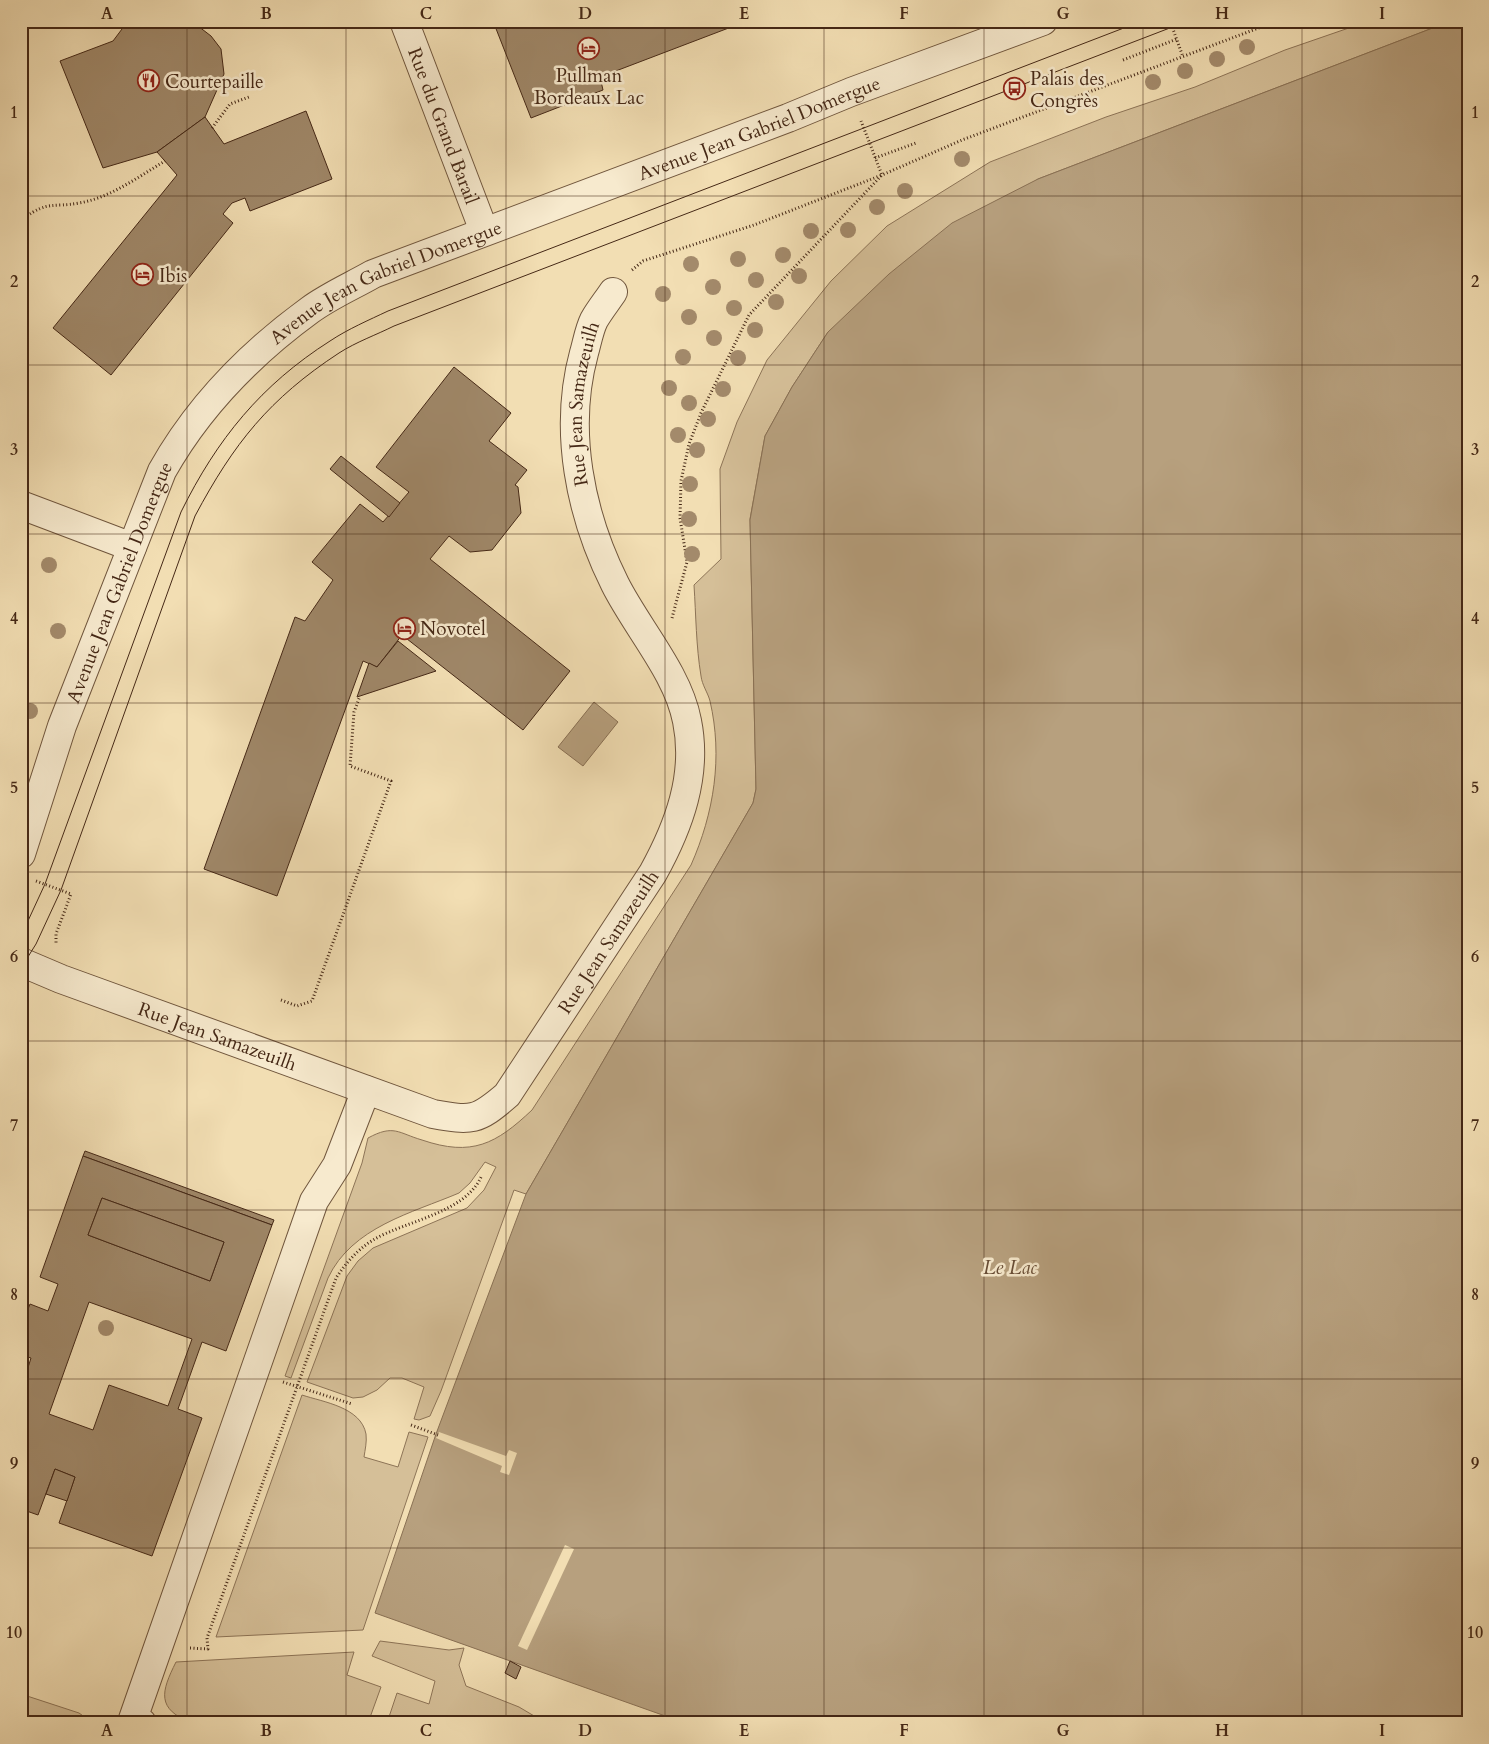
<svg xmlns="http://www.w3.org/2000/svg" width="1489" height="1744" font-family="Cardo,serif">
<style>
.green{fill:#d5bf98;stroke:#8d7457}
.water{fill:#b7a07e;stroke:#897054}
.pier{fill:#f2deb3}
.building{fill:#9f8768;stroke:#452816;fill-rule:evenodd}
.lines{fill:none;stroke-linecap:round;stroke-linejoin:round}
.minor-casing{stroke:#70563d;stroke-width:30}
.path{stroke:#452816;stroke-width:3;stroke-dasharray:1 2.5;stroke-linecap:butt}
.minor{stroke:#f7eace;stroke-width:28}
.tram{stroke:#452816;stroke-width:1}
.tree{fill:#a38a6b}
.grid{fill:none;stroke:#452816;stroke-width:1;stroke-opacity:0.55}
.labels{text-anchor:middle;stroke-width:5;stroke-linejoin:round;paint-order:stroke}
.poi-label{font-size:19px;fill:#452816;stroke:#f7eace;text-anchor:start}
.street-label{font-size:19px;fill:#452816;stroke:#f7eace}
.water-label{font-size:20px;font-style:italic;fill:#674c35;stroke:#f7eace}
.neatline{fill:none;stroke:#452816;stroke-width:2}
.grid-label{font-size:16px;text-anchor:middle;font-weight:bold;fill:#452816}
</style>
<rect width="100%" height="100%" fill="#f2deb3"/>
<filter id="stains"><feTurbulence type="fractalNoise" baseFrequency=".004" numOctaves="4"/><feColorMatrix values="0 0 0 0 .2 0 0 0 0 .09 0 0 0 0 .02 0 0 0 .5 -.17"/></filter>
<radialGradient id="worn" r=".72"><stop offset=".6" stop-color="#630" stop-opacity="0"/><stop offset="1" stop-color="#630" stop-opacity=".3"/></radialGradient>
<g class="green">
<path d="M 1369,21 L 1451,21 L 1038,179 L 828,332 L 792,387 L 765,436 L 750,519 L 756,789 L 753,803 L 526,1194 L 514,1190 L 441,1391 L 430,1416 L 419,1420 L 414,1419 L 424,1387 L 402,1378 L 390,1378 L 377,1390 L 363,1397 L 353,1398 L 307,1382 L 347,1276 L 358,1261 L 373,1248 L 467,1208 L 484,1190 L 496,1167 L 485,1162 L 470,1183 L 459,1193 C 412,1213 352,1227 328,1278 L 291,1378 L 285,1376 L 362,1163 L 368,1138 C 394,1124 398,1133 422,1140 C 472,1157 496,1144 532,1110 L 691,865 C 714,813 723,757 710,701 C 708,693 702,685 701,676 C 696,646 696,615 694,585 L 721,559 L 720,469 L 737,422 L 767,360 L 831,281 L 887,226 L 990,162 L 1106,117 L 1195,87 L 1285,50 Z"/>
<path d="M 302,1395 C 323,1402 361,1407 366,1434 C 367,1442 365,1450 364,1457 L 398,1467 L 409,1432 L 428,1437 L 363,1630 L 216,1637 Z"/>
<path d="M 380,1641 L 449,1650 L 464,1648 L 459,1665 L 466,1686 L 519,1707 L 546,1723 L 387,1723 L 397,1693 L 429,1704 L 435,1681 L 372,1656 Z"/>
<path d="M 354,1652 L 347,1675 L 381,1687 L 368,1723 L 192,1723 C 156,1709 161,1692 176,1662 Z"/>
<path d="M 21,1694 L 79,1713 L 93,1723 L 21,1723 Z"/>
</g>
<g class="water">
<path d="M 1451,21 L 1468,21 L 1468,1723 L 685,1723 L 375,1613 L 436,1434 L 526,1194 L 753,803 L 756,789 L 750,520 L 765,436 L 792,387 L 828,332 L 889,274 L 952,223 L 1038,179 Z"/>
<path d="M 594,702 L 618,722 L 583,766 L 558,747 Z"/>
</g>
<g class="pier">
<path d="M 439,1432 L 506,1456 L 509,1450 L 517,1453 L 509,1475 L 500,1472 L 502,1466 L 436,1438 Z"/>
<path d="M 565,1545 L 574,1549 L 527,1650 L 518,1646 Z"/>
</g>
<g class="building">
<path d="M 128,21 L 161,21 L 165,24 L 186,21 L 198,26 L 211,36 L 221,49 L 224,74 L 205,117 L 157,152 L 103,168 L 60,61 L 113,41 Z"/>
<path d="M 493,21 L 747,21 L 600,77 L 603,90 L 531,118 Z"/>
<path d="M 306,111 L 332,179 L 250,211 L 245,198 L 232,203 L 223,214 L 233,223 L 111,375 L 53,328 L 177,175 L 157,152 L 205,117 L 224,144 Z"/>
<path d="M 454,367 L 511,413 L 489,441 L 527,470 L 515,485 L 518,487 L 521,513 L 492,550 L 470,552 L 449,536 L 430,559 L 570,671 L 523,730 L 402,635 L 377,667 L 363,661 L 277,896 L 204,869 L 295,617 L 305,621 L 333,580 L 312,562 L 360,504 L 383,522 L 409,492 L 376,467 Z"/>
<path d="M 341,456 L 400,503 L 389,517 L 330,469 Z"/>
<path d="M 398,641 L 436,671 L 357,697 L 369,663 L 377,667 Z"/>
<path d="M 85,1151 L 274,1220 L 272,1225 L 83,1156 Z"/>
<path d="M 83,1156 L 272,1225 L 226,1351 L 202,1342 L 178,1409 L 202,1418 L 152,1556 L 59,1523 L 75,1477 L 55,1469 L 38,1515 L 21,1509 L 21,1372 L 26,1374 L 31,1358 L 21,1355 L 21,1328 L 30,1304 L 48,1311 L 58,1284 L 40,1277 ZM 102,1198 L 224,1242 L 210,1281 L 88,1235 ZM 89,1302 L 192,1339 L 168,1406 L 109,1385 L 93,1430 L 49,1414 Z"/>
<path d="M 102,1198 L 224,1242 L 210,1281 L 88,1235 Z"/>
<path d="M 55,1469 L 75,1477 L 67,1501 L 46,1494 Z"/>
<path d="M 510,1661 L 521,1667 L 516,1679 L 505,1673 Z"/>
</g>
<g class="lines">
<defs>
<g id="minor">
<path id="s1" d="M 404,21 L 484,231"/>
<path d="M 21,505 L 132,547"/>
<path id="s2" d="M 21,854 L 62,726 L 162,471 C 198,407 251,353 310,310 C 329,296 352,286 373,274 L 788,118 L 851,92 L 1043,21"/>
<path id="s3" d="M 21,962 L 61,979 L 433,1114 C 472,1121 477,1121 507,1095 L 653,873 C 679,826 698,775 687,721 C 678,673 637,628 615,584 C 580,514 563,430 584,353 C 587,343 589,330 594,320 C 599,311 607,301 613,292"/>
<path d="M 142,1723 L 133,1719 L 314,1201 L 337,1165 L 366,1090"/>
</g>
</defs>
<use href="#minor" class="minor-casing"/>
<g class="path">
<path d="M 1170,21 L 1183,57"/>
<path d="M 193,24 L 195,21"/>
<path d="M 1123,60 L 1177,39"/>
<path d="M 212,128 L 230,104 L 249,97"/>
<path d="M 875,158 L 916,143"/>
<path d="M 24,218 C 49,200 53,208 79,203 C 110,198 138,177 165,161"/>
<path d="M 632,270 L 643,261 L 754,225 L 882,175 L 861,121"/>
<path d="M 672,618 L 687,562 L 680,518 L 681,481 L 689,444 L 701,413 L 749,315 L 882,175 L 962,140 L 1277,21"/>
<path d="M 36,881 L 71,894 L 56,934 L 56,945"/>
<path d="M 281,1000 L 297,1006 L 312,1001 L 391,781 L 350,766 L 354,712 L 360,696"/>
<path d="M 283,1382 L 352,1404"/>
<path d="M 411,1425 L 438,1435"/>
<path d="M 190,1648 L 208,1649 L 207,1638 L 336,1278 C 346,1263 357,1250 373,1240 C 405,1221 465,1213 481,1177"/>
</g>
<use href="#minor" class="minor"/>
<g class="tram">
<path d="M 21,936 L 45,884 L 181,512 C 217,439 261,385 330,341 C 348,329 369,320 388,311 L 1142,21"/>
<path d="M 21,968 L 36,944 L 61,890 L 195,516 C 234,443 269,399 339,353 C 356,342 376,335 394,326 L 1188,21"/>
</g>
</g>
<g class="tree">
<circle cx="1247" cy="47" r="8"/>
<circle cx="1217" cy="59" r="8"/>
<circle cx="1185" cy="71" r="8"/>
<circle cx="1153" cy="82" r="8"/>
<circle cx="962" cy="159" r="8"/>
<circle cx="905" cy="191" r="8"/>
<circle cx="877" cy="207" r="8"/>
<circle cx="848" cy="230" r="8"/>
<circle cx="811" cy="231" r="8"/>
<circle cx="783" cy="255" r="8"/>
<circle cx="738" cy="259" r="8"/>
<circle cx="691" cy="264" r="8"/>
<circle cx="799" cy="276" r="8"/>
<circle cx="756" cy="280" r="8"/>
<circle cx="713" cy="287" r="8"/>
<circle cx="663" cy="294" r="8"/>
<circle cx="776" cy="302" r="8"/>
<circle cx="734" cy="308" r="8"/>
<circle cx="689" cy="317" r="8"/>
<circle cx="755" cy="330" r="8"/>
<circle cx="714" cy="338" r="8"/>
<circle cx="683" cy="357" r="8"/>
<circle cx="738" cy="358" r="8"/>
<circle cx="669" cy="388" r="8"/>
<circle cx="723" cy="389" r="8"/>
<circle cx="689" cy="403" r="8"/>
<circle cx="708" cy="419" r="8"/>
<circle cx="678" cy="435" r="8"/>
<circle cx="697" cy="450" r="8"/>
<circle cx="690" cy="484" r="8"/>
<circle cx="689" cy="519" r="8"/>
<circle cx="692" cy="554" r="8"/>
<circle cx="49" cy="565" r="8"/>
<circle cx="58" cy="631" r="8"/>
<circle cx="30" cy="711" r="8"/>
<circle cx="106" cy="1328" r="8"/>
</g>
<path class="grid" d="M 187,21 L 187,1723M 346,21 L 346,1723M 506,21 L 506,1723M 665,21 L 665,1723M 824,21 L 824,1723M 984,21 L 984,1723M 1143,21 L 1143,1723M 1302,21 L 1302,1723M 21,196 L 1468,196M 21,365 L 1468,365M 21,534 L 1468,534M 21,703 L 1468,703M 21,872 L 1468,872M 21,1041 L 1468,1041M 21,1210 L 1468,1210M 21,1379 L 1468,1379M 21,1548 L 1468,1548"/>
<defs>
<symbol id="hotel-ring" viewBox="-11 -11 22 22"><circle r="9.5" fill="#f7eace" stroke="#8f2418" stroke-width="1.5"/><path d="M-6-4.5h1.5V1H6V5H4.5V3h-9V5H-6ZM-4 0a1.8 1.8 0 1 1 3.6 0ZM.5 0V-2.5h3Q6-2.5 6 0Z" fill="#8f2418"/></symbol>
<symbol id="restaurant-ring" viewBox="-11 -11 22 22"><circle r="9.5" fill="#f7eace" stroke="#8f2418" stroke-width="1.5"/><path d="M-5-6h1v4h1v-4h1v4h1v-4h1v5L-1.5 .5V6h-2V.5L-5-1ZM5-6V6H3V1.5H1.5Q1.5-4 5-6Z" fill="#8f2418"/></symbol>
<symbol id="bus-ring" viewBox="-11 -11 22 22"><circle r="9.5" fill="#f7eace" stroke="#8f2418" stroke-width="1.5"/><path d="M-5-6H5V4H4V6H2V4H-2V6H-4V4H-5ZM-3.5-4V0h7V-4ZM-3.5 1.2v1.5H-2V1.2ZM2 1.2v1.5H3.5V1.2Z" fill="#8f2418"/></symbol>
</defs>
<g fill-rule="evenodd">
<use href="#hotel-ring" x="576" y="36" width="25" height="25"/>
<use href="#restaurant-ring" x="136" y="68" width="25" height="25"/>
<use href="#bus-ring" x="1002" y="76" width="25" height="25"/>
<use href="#hotel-ring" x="130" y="262" width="25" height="25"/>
<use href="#hotel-ring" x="392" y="616" width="25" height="25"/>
</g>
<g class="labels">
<g class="poi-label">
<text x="589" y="82" text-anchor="middle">Pullman<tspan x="589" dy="22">Bordeaux Lac</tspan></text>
<text x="1030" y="85">Palais des<tspan x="1030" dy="22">Congrès</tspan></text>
<text x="165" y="88">Courtepaille</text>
<text x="159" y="282">Ibis</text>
<text x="420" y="635">Novotel</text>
</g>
<g class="street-label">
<text dy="7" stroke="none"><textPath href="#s1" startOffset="112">Rue du Grand Barail</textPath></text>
<text dy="7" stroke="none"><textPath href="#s2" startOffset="1114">Avenue Jean Gabriel Domergue</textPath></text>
<text dy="7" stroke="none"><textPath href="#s2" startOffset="709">Avenue Jean Gabriel Domergue</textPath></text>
<text dy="7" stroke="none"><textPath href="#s3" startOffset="1288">Rue Jean Samazeuilh</textPath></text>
<text dy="7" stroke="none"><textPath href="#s2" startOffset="289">Avenue Jean Gabriel Domergue</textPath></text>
<text dy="7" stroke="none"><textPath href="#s3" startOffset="704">Rue Jean Samazeuilh</textPath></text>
<text dy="7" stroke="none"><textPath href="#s3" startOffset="210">Rue Jean Samazeuilh</textPath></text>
</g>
<g class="water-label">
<text x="1010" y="1274">Le Lac</text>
</g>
</g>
<rect width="1489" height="1744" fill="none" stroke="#f2deb3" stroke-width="55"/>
<rect x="28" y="28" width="1434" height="1688" class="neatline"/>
<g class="grid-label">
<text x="107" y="19">A</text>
<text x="266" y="19">B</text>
<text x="426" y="19">C</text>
<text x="585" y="19">D</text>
<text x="744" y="19">E</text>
<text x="904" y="19">F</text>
<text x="1063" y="19">G</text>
<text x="1222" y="19">H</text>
<text x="1382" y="19">I</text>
<text x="14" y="118">1</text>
<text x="1475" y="118">1</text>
<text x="14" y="287">2</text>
<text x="1475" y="287">2</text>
<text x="14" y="455">3</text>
<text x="1475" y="455">3</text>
<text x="14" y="624">4</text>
<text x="1475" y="624">4</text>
<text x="14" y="793">5</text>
<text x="1475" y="793">5</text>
<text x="14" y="962">6</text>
<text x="1475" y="962">6</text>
<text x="14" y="1131">7</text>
<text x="1475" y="1131">7</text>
<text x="14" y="1300">8</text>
<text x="1475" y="1300">8</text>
<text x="14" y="1469">9</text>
<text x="1475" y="1469">9</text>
<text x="14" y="1638">10</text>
<text x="1475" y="1638">10</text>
<text x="107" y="1736">A</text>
<text x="266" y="1736">B</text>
<text x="426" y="1736">C</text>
<text x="585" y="1736">D</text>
<text x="744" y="1736">E</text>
<text x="904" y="1736">F</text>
<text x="1063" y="1736">G</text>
<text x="1222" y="1736">H</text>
<text x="1382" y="1736">I</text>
</g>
<rect width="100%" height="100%" filter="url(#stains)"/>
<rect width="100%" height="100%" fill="url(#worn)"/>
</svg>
